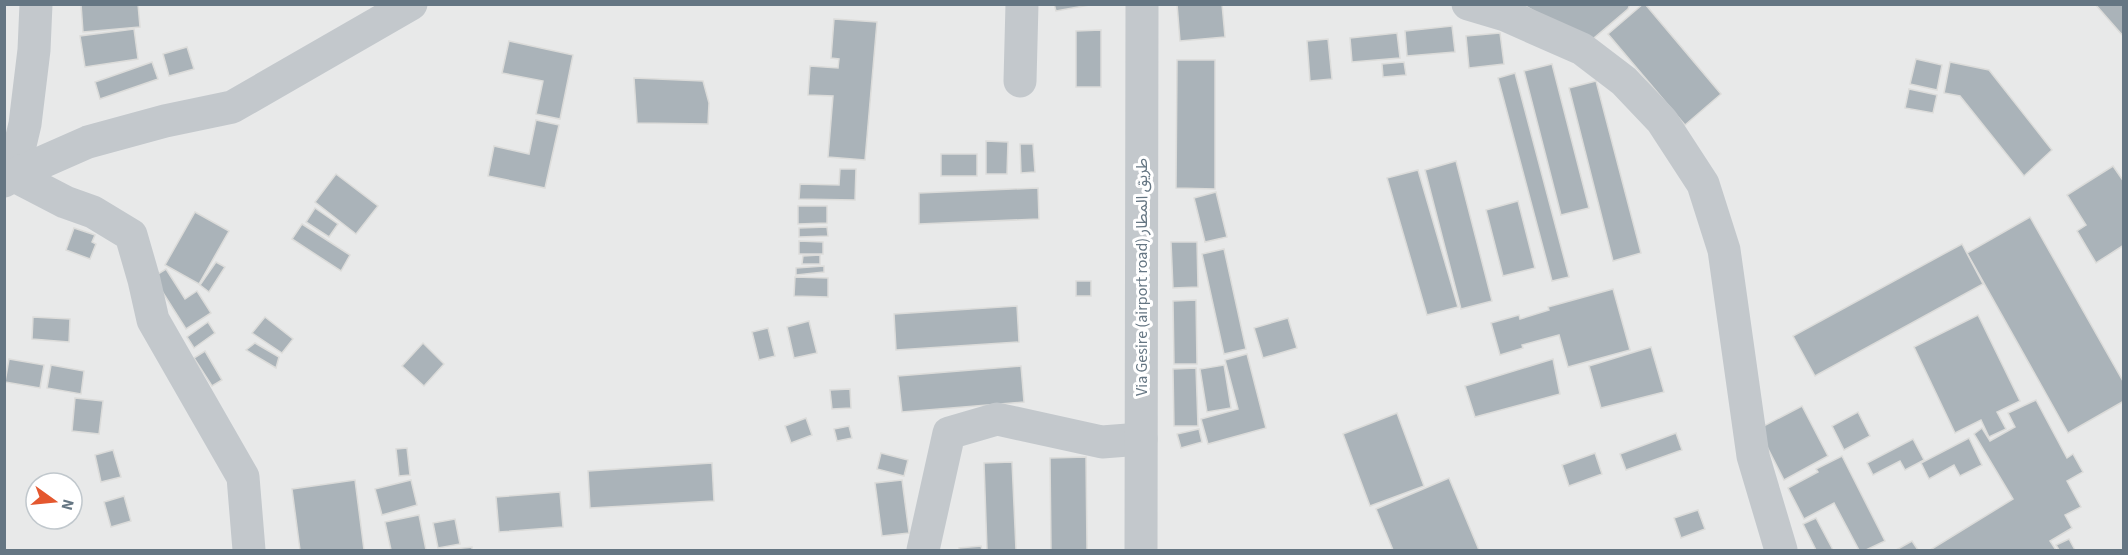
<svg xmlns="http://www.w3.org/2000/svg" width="2128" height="555" font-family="'Source Sans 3','Noto Sans Arabic',sans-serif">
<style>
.built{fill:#e8e9e9;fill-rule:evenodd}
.building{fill:#aab3b9;stroke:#dcdcda;stroke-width:1.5}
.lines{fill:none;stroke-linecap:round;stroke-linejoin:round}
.minor{stroke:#c3c8cc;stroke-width:33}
.labels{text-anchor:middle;stroke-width:6;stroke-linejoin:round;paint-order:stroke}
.street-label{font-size:16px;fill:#657683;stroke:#fff}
</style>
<rect width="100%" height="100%" fill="#fafaf8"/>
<path class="built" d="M 4,5 L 2123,5 L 2123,550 L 5,550 ZM 36,483 L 72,483 L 72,519 L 36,519 Z"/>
<g class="building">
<path d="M 81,4 L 138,4 L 140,27 L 83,32 Z"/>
<path d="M 1054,4 L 1089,4 L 1089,5 L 1056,11 Z"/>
<path d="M 1177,4 L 1222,4 L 1225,37 L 1180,41 Z"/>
<path d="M 1522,4 L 1630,4 L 1628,9 L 1588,43 Z"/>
<path d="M 1643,4 L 1645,4 L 1721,94 L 1685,125 L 1608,34 Z"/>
<path d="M 2095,4 L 2124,4 L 2124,37 Z"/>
<path d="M 834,19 L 877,22 L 865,160 L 828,157 L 833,96 L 808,95 L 810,66 L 838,68 L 839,59 L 831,58 Z"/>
<path d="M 1452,26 L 1455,52 L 1407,56 L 1405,31 Z"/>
<path d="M 134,29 L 138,59 L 85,67 L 80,36 Z"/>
<path d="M 1101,30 L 1101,87 L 1076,87 L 1076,31 Z"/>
<path d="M 1397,33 L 1400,58 L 1352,62 L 1350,38 Z"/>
<path d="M 1500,33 L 1504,64 L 1469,68 L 1466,36 Z"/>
<path d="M 1328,39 L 1332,79 L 1310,81 L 1307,41 Z"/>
<path d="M 509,41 L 573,55 L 560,119 L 536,114 L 543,81 L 502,73 Z"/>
<path d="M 187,47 L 194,69 L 169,76 L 163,54 Z"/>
<path d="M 1916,59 L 1942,65 L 1937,90 L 1910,84 Z"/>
<path d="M 1177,60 L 1215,60 L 1215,189 L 1176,188 Z"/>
<path d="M 152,62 L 158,79 L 100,99 L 95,82 Z"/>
<path d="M 1404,62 L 1406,75 L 1383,77 L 1382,64 Z"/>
<path d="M 1950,62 L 1989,70 L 2052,150 L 2024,176 L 1960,96 L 1944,93 Z"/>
<path d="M 1552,64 L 1589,208 L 1561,215 L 1524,71 Z"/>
<path d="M 1515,73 L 1569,277 L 1552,281 L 1498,78 Z"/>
<path d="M 634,78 L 703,81 L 709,103 L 708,124 L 637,123 Z"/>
<path d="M 1596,81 L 1641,253 L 1613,261 L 1569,88 Z"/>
<path d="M 1909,89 L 1937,95 L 1933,113 L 1905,108 Z"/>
<path d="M 536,120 L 559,125 L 545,188 L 488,176 L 494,146 L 529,154 Z"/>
<path d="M 986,141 L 1008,142 L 1007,174 L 986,174 Z"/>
<path d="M 1020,144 L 1033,144 L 1035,172 L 1021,173 Z"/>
<rect x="941" y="154" width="36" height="22"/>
<path d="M 1456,161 L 1492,301 L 1461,309 L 1425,170 Z"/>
<path d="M 2113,166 L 2124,182 L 2124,245 L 2096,263 L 2077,231 L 2086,225 L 2067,195 Z"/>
<path d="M 840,169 L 856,169 L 855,200 L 799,199 L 800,184 L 839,185 Z"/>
<path d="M 1418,170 L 1458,307 L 1427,315 L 1387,178 Z"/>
<path d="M 336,174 L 378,206 L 356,234 L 315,202 Z"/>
<path d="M 1038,188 L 1039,219 L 919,224 L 919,193 Z"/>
<path d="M 1216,192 L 1227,237 L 1205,242 L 1194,198 Z"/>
<path d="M 1518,201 L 1535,268 L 1503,276 L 1486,210 Z"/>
<path d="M 798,206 L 827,206 L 827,223 L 798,224 Z"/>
<path d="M 315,208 L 338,224 L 329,237 L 306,222 Z"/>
<path d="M 195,212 L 229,231 L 199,284 L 165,265 Z"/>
<path d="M 2030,217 L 2124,383 L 2124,401 L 2068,433 L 1967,253 Z"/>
<path d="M 302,224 L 350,255 L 341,271 L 292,239 Z"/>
<path d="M 827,227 L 828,236 L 799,237 L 799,228 Z"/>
<path d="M 74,228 L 95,235 L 92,242 L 96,244 L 90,259 L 66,250 Z"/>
<path d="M 799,241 L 823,242 L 823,254 L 799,254 Z"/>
<path d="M 1171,242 L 1197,242 L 1198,287 L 1173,288 Z"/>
<path d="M 1962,244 L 1983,284 L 1815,376 L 1793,336 Z"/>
<path d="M 1224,249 L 1246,349 L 1224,354 L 1202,254 Z"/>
<path d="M 820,255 L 820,264 L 802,264 L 803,256 Z"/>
<path d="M 216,262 L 225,267 L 209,292 L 200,285 Z"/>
<path d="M 824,266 L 824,272 L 796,275 L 796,268 Z"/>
<path d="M 166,269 L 185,299 L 197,291 L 211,313 L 186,329 L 153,277 Z"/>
<path d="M 795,277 L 828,278 L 828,297 L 794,296 Z"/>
<rect x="1076" y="281" width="15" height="15"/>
<path d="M 1613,289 L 1630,350 L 1568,367 L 1559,335 L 1522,345 L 1523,348 L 1500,355 L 1491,323 L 1519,315 L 1520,319 L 1549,310 L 1548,307 Z"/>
<path d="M 1196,300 L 1197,364 L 1174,364 L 1173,301 Z"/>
<path d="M 1017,306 L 1019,342 L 896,350 L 894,314 Z"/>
<path d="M 1978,315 L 2020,401 L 1997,412 L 2006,429 L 1989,437 L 1981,420 L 1955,433 L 1914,347 Z"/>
<path d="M 33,317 L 70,319 L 69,342 L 32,339 Z"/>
<path d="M 265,317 L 293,339 L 282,353 L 252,333 Z"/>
<path d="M 1288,318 L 1297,348 L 1263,358 L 1254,328 Z"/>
<path d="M 809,321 L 817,353 L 794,358 L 787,327 Z"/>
<path d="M 208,322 L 215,333 L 194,348 L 187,337 Z"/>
<path d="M 768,328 L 775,356 L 759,360 L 752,332 Z"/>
<path d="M 255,343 L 279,357 L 276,368 L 246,350 Z"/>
<path d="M 423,343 L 444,364 L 424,386 L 402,366 Z"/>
<path d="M 1651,347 L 1664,392 L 1601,408 L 1589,366 Z"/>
<path d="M 205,351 L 222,380 L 212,386 L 194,358 Z"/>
<path d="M 1247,354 L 1266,428 L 1208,444 L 1201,419 L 1238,409 L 1225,360 Z"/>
<path d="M 9,359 L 44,365 L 40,388 L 5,382 Z"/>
<path d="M 1553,359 L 1560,394 L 1475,417 L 1465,386 Z"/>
<path d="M 51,365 L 84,371 L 81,394 L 47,388 Z"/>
<path d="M 1224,365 L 1231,408 L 1207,412 L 1200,369 Z"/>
<path d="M 1021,366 L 1024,402 L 902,412 L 898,376 Z"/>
<path d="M 1196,368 L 1198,426 L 1174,426 L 1173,369 Z"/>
<path d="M 850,389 L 851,408 L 832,409 L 830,390 Z"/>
<path d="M 75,398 L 103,401 L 99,434 L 72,431 Z"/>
<path d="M 2036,400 L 2067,458 L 2073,454 L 2083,472 L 2067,481 L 2081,507 L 2065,515 L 2072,528 L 2050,541 L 2056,550 L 1930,550 L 2013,499 L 1974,434 L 1982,428 L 1990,441 L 2015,427 L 2008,413 Z"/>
<path d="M 1802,406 L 1828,456 L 1784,480 L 1758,429 Z"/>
<path d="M 1858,412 L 1870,436 L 1844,450 L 1832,426 Z"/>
<path d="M 1397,413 L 1424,486 L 1370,506 L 1343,434 Z"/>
<path d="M 806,418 L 812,435 L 791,443 L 785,426 Z"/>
<path d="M 849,426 L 852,438 L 837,441 L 834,429 Z"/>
<path d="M 1199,429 L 1202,442 L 1181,448 L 1177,434 Z"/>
<path d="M 1676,433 L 1682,450 L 1626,470 L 1620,454 Z"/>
<path d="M 1969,438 L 1982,465 L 1960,476 L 1954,465 L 1929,479 L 1921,463 Z"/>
<path d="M 1913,439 L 1924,460 L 1905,470 L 1900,461 L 1873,475 L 1867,463 Z"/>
<path d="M 407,448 L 410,475 L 399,476 L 396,449 Z"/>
<path d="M 113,450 L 121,477 L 101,482 L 95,455 Z"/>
<path d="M 881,453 L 908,460 L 904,476 L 877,469 Z"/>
<path d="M 1595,453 L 1602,474 L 1569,486 L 1562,465 Z"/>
<path d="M 1842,456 L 1885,541 L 1866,550 L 1859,550 L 1834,503 L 1804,519 L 1788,488 L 1818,472 L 1816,469 Z"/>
<path d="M 1086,457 L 1087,550 L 1051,550 L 1050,458 Z"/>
<path d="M 1012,462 L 1016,550 L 987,550 L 984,463 Z"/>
<path d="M 712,463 L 714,501 L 590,508 L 588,471 Z"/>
<path d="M 1449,478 L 1479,550 L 1393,550 L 1376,509 Z"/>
<path d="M 355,480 L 364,550 L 300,550 L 292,489 Z"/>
<path d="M 411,480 L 417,505 L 382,515 L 375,489 Z"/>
<path d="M 902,480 L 909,533 L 882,536 L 875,483 Z"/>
<path d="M 560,492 L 563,527 L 499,532 L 496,497 Z"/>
<path d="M 124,496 L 131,521 L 111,527 L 104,502 Z"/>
<path d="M 1698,510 L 1705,529 L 1681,538 L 1674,518 Z"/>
<path d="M 419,515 L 426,550 L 391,550 L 385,522 Z"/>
<path d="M 1816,518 L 1833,550 L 1816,550 L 1803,524 Z"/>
<path d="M 455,519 L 460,544 L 438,548 L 433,523 Z"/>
<path d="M 2069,539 L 2075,550 L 2059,550 L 2056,545 Z"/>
<path d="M 1912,541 L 1918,550 L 1896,550 Z"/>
<path d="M 981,546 L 982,550 L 959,550 L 959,548 Z"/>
<path d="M 472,547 L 472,550 L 445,550 Z"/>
</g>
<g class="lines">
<g class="minor">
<path d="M 1468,4 L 1505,15 L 1582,49 L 1624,81 L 1662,121 L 1703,184 L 1724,250 L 1753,456 L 1781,550"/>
<path d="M 1020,81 L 1022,4"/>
<path d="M 4,181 L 13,175 L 25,124 L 34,50 L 36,4"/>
<path d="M 249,550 L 243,477 L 153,320 L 144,280 L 131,235 L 93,212 L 65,202 L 13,175 L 88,142 L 165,121 L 232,107 L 411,4"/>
<path d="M 923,550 L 949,433 L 997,419 L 1102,442 L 1141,439"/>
<path d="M 1141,550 L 1142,4"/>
</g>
</g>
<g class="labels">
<g class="street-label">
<text transform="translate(1141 277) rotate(-90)" y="6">Via Gesire (airport road) طريق المطار</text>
</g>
</g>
<rect width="2128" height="555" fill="none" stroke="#657683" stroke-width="12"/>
<g transform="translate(54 501) rotate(105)"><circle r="28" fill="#ffffff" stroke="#c1c8cd" stroke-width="1.5"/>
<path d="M0-4.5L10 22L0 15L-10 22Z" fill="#e4572e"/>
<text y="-9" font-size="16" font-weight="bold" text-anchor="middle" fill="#657683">N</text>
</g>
</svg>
